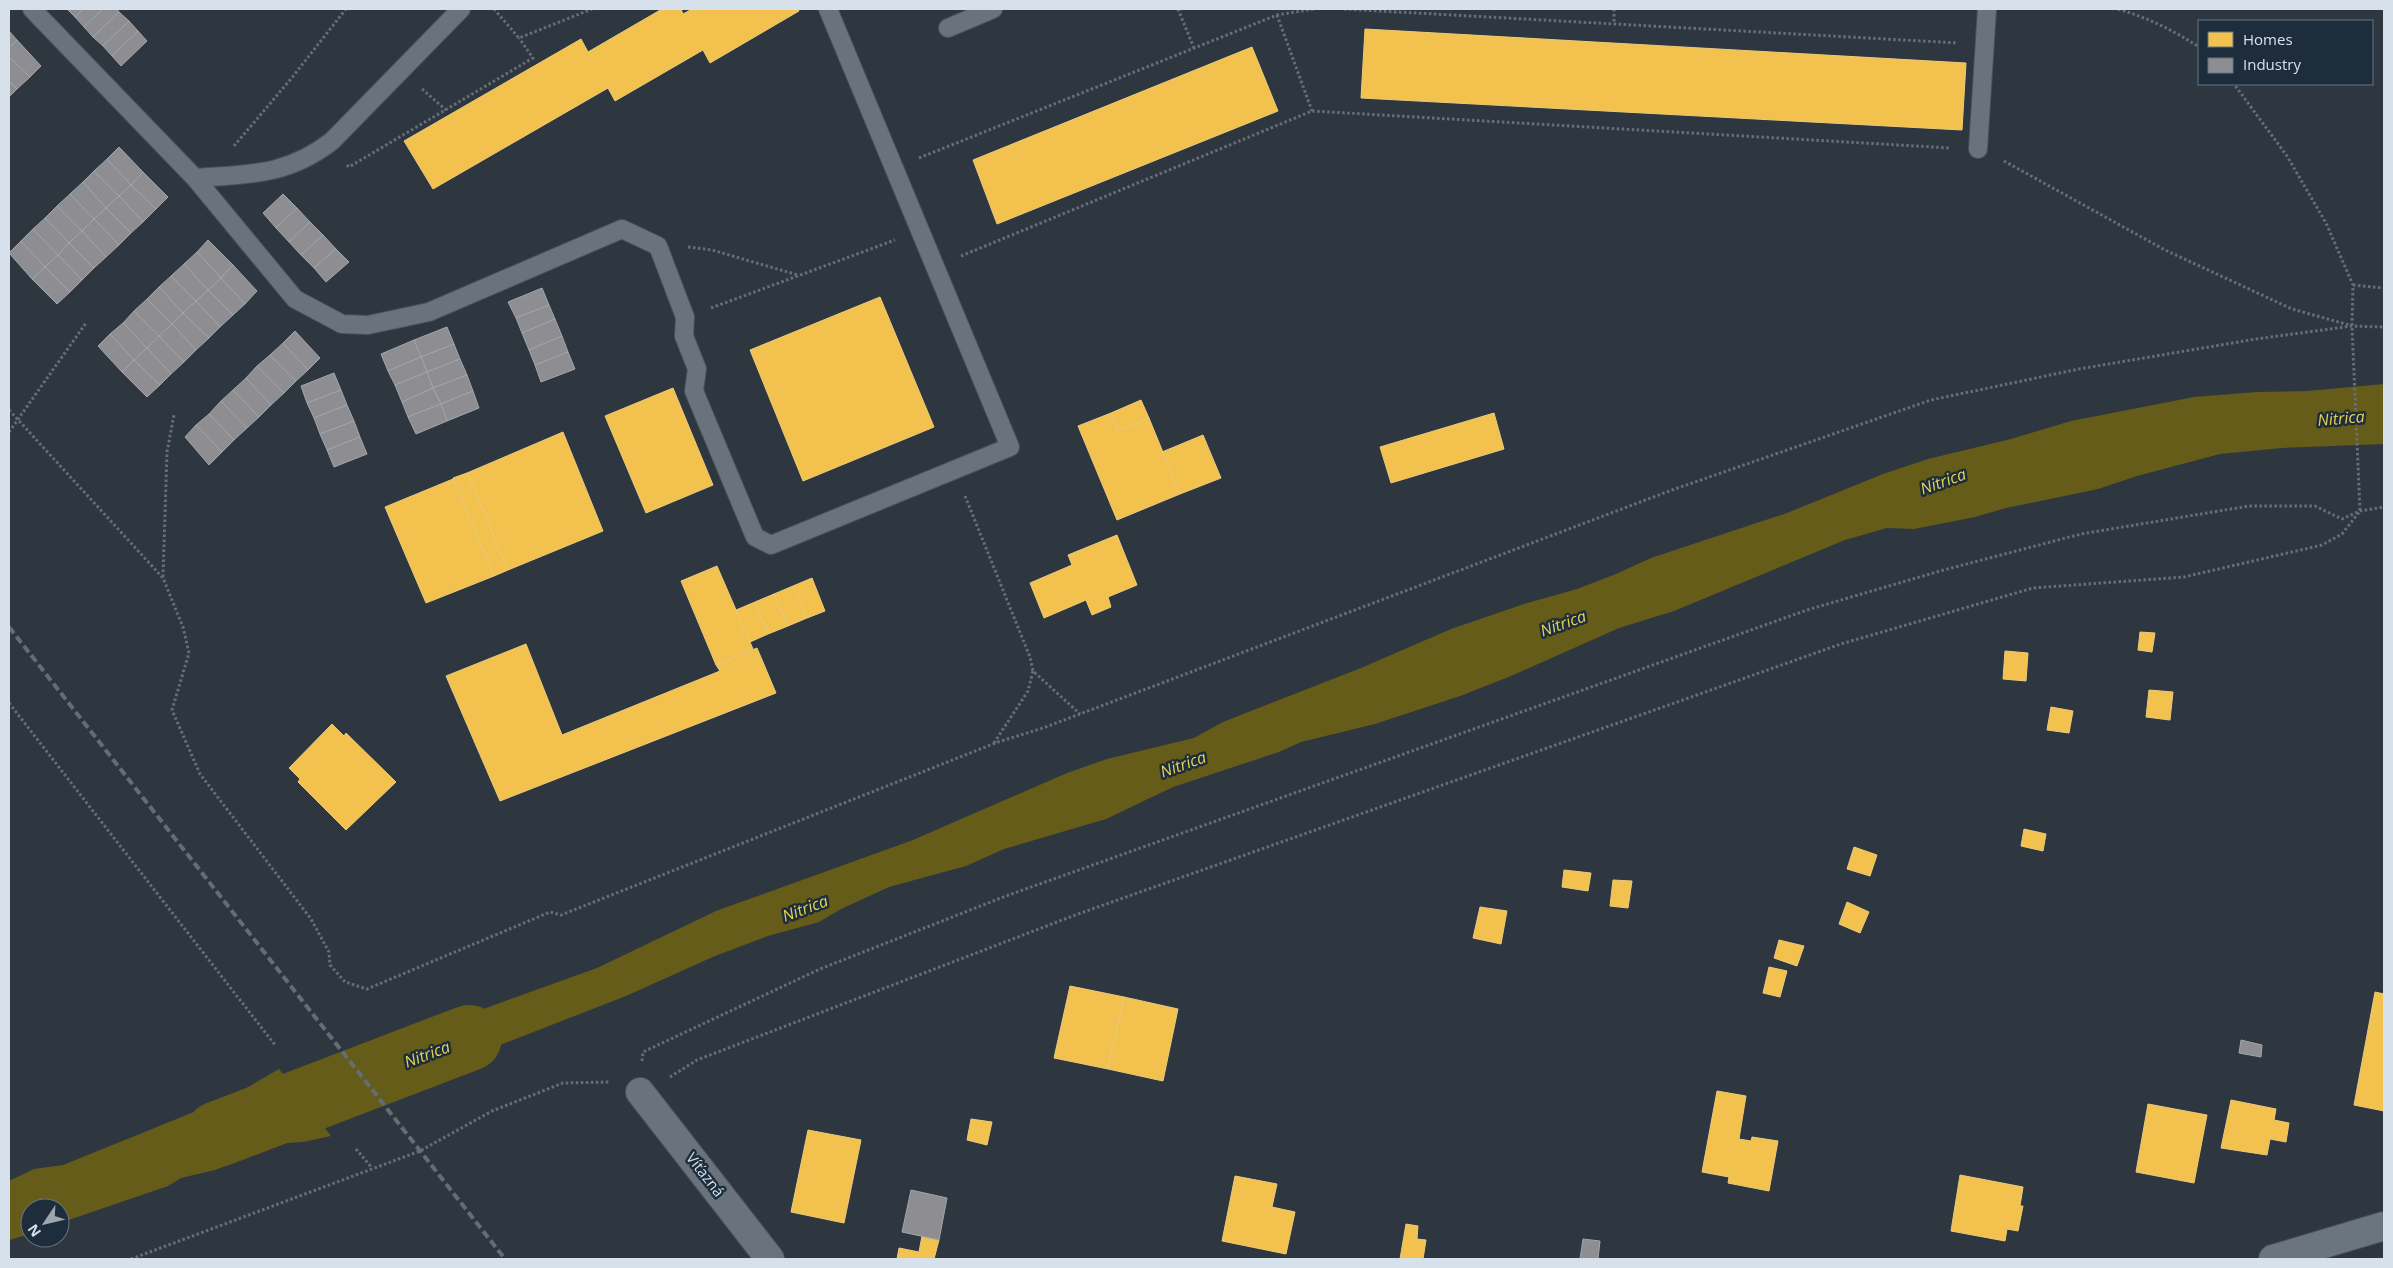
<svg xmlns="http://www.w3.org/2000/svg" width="2393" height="1268" font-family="'Open Sans',sans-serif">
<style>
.water{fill:#655c19}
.homes{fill:#f2c14e;stroke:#eacb7d}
.industry{fill:#8d8d92;stroke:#a3a6ad}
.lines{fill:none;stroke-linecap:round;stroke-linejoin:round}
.river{stroke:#655c19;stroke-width:66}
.service-casing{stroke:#4b525a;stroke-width:20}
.minor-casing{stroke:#4b525a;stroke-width:30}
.secondary-casing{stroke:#4b525a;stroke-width:30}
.path{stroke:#666e76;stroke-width:3;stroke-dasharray:2.5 2.5;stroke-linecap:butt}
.service{stroke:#6a737c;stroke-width:18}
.minor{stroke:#6a737c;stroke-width:28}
.secondary{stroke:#6a7580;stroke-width:28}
.rail{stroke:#646d74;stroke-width:4;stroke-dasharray:8 4;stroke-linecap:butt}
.labels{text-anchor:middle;stroke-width:5;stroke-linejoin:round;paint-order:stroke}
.street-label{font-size:15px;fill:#d6e1eb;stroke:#1d2d3c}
.water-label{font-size:16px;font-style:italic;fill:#e6d457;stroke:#1d2d3c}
</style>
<rect width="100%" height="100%" fill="#2e3740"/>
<g class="water">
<path d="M 2384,384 L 2384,444 L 2282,448 L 2220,454 L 2137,476 L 2098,489 L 2006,508 L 1975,517 L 1914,529 L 1887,528 L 1845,540 L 1674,611 L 1619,628 L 1511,676 L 1460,696 L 1375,724 L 1301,742 L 1279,752 L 1173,787 L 1106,819 L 1004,849 L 966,866 L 889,887 L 841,909 L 819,922 L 768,936 L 715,956 L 626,996 L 500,1045 L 462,1058 L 397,1090 L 370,1054 L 393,1045 L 420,1039 L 486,1008 L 597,968 L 716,911 L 913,840 L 1067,773 L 1107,759 L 1194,738 L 1223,722 L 1361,668 L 1451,629 L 1524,604 L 1577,589 L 1616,574 L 1651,558 L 1787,513 L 1883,474 L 1928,459 L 2011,439 L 2071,421 L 2194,397 L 2257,392 L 2307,391 Z"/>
<path d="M 279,1069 L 331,1136 L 303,1142 L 287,1143 L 215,1170 L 181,1178 L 168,1186 L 60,1223 L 60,1208 L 30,1208 L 30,1234 L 9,1240 L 9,1181 L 34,1169 L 63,1165 L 231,1097 Z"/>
</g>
<g class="homes">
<path d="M 662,9 L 681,9 L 683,14 L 692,9 L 798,9 L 799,11 L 710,63 L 703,50 L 615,101 L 608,88 L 433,189 L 404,141 L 581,39 L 588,52 Z"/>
<path d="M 1365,29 L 1966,63 L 1962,130 L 1361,98 Z"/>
<path d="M 1252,47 L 1278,111 L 997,224 L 973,160 Z"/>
<path d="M 880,297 L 934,427 L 803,481 L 750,350 Z"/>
<path d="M 673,388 L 713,485 L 646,513 L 605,416 Z"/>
<path d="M 1141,400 L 1149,418 L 1118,431 L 1111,413 Z"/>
<path d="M 1111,413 L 1118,431 L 1149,418 L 1180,494 L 1117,520 L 1078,426 Z"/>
<path d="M 1494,413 L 1504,449 L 1391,483 L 1380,447 Z"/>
<path d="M 563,432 L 603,531 L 508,570 L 467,473 Z"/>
<path d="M 1203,435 L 1221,478 L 1180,494 L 1162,452 Z"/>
<path d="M 467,473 L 508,570 L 494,576 L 453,478 Z"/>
<path d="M 453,479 L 494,576 L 426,603 L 385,507 Z"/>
<path d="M 1117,535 L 1137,585 L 1108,597 L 1111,607 L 1092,615 L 1086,600 L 1044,618 L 1030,583 L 1072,565 L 1068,555 Z"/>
<path d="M 717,566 L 753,649 L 716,665 L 681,581 Z"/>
<path d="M 812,578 L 825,611 L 807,618 L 793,586 Z"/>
<path d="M 793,586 L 807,618 L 788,626 L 774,594 Z"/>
<path d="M 774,594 L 788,626 L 768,634 L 755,602 Z"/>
<path d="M 755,602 L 768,634 L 750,642 L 736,610 Z"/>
<path d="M 2140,632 L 2155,633 L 2152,652 L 2138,650 Z"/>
<path d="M 526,644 L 562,735 L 720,671 L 716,665 L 757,648 L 776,693 L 500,801 L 446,676 Z"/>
<path d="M 2005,651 L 2028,653 L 2026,681 L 2003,679 Z"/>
<path d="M 2149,690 L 2173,692 L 2170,720 L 2146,717 Z"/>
<path d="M 2051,707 L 2073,711 L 2069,733 L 2047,730 Z"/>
<path d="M 332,724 L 344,736 L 346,733 L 396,782 L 346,830 L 298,782 L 300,779 L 289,768 Z"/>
<path d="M 2024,829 L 2046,834 L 2043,851 L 2021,846 Z"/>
<path d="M 1854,847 L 1877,855 L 1870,876 L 1847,869 Z"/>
<path d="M 1564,870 L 1591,873 L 1588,891 L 1562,887 Z"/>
<path d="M 1613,880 L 1632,881 L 1628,908 L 1610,906 Z"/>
<path d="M 1847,902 L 1869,912 L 1860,933 L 1839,924 Z"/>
<path d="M 1480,907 L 1507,911 L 1501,944 L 1473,938 Z"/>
<path d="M 1779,940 L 1804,946 L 1797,966 L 1774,958 Z"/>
<path d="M 1769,967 L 1787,971 L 1780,997 L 1763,993 Z"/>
<path d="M 1070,986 L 1124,997 L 1108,1069 L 1054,1058 Z"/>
<path d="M 2375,992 L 2384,994 L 2384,1111 L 2354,1105 Z"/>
<path d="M 1124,997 L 1178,1009 L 1163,1081 L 1108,1069 Z"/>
<path d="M 1717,1091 L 1746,1096 L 1739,1139 L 1751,1141 L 1752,1137 L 1778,1141 L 1769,1191 L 1728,1183 L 1729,1177 L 1702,1172 Z"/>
<path d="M 2231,1100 L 2276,1109 L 2274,1120 L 2289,1123 L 2286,1142 L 2270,1139 L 2267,1155 L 2221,1148 Z"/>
<path d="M 2148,1104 L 2207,1115 L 2194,1183 L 2136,1172 Z"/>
<path d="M 971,1119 L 992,1122 L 987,1145 L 967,1140 Z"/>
<path d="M 808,1130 L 861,1140 L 844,1223 L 791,1212 Z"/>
<path d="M 1960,1175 L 2023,1187 L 2020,1206 L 2023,1206 L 2018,1231 L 2007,1229 L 2005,1241 L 1951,1231 Z"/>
<path d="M 1235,1176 L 1277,1184 L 1272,1207 L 1295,1212 L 1286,1254 L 1222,1241 Z"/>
<path d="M 1406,1224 L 1418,1226 L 1417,1239 L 1426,1240 L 1423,1259 L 1400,1259 Z"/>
<path d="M 922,1236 L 939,1240 L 934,1259 L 897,1259 L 899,1248 L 919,1252 Z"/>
</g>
<g class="industry">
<path d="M 67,9 L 83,9 L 75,17 Z"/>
<path d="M 83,9 L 103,9 L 84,27 L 75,17 Z"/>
<path d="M 103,9 L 117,9 L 119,12 L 93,37 L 84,27 Z"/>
<path d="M 119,12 L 129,21 L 103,46 L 93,37 Z"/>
<path d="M 129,21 L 138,31 L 112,56 L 103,46 Z"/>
<path d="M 9,31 L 17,40 L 9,48 Z"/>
<path d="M 138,31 L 147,41 L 121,66 L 112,56 Z"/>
<path d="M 17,40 L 41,66 L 30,77 L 9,57 L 9,48 Z"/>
<path d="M 9,57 L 30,77 L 17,89 L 9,81 Z"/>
<path d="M 9,81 L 17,89 L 9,97 Z"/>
<path d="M 119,147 L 143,172 L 131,185 L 107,159 Z"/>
<path d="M 107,159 L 131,185 L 119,196 L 94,171 Z"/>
<path d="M 94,171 L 119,196 L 106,208 L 83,182 Z"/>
<path d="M 143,172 L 168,197 L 156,209 L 131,185 Z"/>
<path d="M 83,182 L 106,208 L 94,219 L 70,194 Z"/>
<path d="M 131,185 L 156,209 L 143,222 L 119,196 Z"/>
<path d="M 70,194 L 94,219 L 82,231 L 57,206 Z"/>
<path d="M 283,194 L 297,208 L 276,228 L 263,213 Z"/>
<path d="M 119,196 L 143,222 L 131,233 L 106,208 Z"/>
<path d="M 57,206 L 82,231 L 69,243 L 45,218 Z"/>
<path d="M 106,208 L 131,233 L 119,245 L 94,219 Z"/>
<path d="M 297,208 L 310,222 L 289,242 L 276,228 Z"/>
<path d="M 45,218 L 69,243 L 58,255 L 33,229 Z"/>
<path d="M 94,219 L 119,245 L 106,257 L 82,231 Z"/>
<path d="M 310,222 L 323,235 L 301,255 L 289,242 Z"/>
<path d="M 33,229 L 58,255 L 45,267 L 21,241 Z"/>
<path d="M 82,231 L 106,257 L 94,268 L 69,243 Z"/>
<path d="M 323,235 L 336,249 L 314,268 L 301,255 Z"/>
<path d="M 208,240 L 233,265 L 221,278 L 197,252 Z"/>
<path d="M 21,241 L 45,267 L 32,279 L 9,253 Z"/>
<path d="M 69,243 L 94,268 L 82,280 L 58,255 Z"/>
<path d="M 336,249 L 349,262 L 326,282 L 314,268 Z"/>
<path d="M 197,252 L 221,278 L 208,290 L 184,264 Z"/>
<path d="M 58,255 L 82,280 L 70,292 L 45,267 Z"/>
<path d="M 184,264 L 208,290 L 196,301 L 171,276 Z"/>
<path d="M 233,265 L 257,291 L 245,304 L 221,278 Z"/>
<path d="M 45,267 L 70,292 L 57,304 L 32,279 Z"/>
<path d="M 171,276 L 196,301 L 183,313 L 159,287 Z"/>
<path d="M 221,278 L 245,304 L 233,315 L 208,290 Z"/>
<path d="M 159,287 L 183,313 L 172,324 L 147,299 Z"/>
<path d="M 542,288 L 549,305 L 516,318 L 508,302 Z"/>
<path d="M 208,290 L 233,315 L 220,327 L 196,301 Z"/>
<path d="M 147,299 L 172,324 L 159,336 L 134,311 Z"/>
<path d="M 196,301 L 220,327 L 209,338 L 183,313 Z"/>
<path d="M 549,305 L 555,319 L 522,333 L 516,318 Z"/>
<path d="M 134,311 L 159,336 L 147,348 L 123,323 Z"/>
<path d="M 183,313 L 209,338 L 196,350 L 172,324 Z"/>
<path d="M 555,319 L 562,336 L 529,350 L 522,333 Z"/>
<path d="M 123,323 L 147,348 L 134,360 L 110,334 Z"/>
<path d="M 172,324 L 196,350 L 184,362 L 159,336 Z"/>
<path d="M 447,327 L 454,344 L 421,357 L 414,340 Z"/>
<path d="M 295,331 L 320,358 L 308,370 L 283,343 Z"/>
<path d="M 110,334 L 134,360 L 122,372 L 98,346 Z"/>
<path d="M 159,336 L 184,362 L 171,374 L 147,348 Z"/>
<path d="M 562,336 L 568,352 L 535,365 L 529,350 Z"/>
<path d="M 414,340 L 421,357 L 388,371 L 381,354 Z"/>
<path d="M 283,343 L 308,370 L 296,381 L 270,355 Z"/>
<path d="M 454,344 L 460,359 L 427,372 L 421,357 Z"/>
<path d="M 147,348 L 171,374 L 160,385 L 134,360 Z"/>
<path d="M 568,352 L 575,369 L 541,382 L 535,365 Z"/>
<path d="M 270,355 L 296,381 L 284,393 L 257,366 Z"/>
<path d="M 421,357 L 427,372 L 395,385 L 388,371 Z"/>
<path d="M 460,359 L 467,375 L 433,388 L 427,372 Z"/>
<path d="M 134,360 L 160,385 L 147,397 L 122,372 Z"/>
<path d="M 257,366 L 284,393 L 271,405 L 246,378 Z"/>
<path d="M 427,372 L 433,388 L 402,402 L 395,385 Z"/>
<path d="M 334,373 L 341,390 L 307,403 L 301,386 Z"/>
<path d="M 467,375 L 473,391 L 441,404 L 433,388 Z"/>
<path d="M 246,378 L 271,405 L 259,417 L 233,390 Z"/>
<path d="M 433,388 L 441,404 L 408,417 L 402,402 Z"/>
<path d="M 233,390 L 259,417 L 247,428 L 221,401 Z"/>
<path d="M 341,390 L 347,405 L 314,418 L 307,403 Z"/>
<path d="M 473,391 L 479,408 L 447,421 L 441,404 Z"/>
<path d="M 221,401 L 247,428 L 234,440 L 209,414 Z"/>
<path d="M 441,404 L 447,421 L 416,434 L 408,417 Z"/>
<path d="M 347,405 L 354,421 L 320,434 L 314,418 Z"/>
<path d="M 209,414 L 234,440 L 222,452 L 196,425 Z"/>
<path d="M 354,421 L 360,437 L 327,450 L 320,434 Z"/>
<path d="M 196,425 L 222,452 L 209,465 L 185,437 Z"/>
<path d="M 360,437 L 367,454 L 334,467 L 327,450 Z"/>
<path d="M 2241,1040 L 2262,1045 L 2261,1057 L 2239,1053 Z"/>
<path d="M 911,1190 L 947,1198 L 939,1240 L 902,1232 Z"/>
<path d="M 1583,1239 L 1600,1241 L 1598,1259 L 1580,1259 Z"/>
</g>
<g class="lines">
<path class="river" d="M 218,1134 L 469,1038"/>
<defs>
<g id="service">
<path d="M 32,9 L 195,178 C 249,174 287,176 332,141 L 461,9"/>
<path d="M 948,28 L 993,9"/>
<path d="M 1978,149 L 1987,9"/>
<path d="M 195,178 L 295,299 L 342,324 L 368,325 L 429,312 L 622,229 L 658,246 L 685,317 L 684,336 L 697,369 L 694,391 L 755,537 L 771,545 L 1010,447 L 828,9"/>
</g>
<path id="minor" d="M 640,1092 L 770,1259"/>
<path id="secondary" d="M 2273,1259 L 2384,1226"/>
</defs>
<use href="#service" class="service-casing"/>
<use href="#minor" class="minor-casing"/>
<use href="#secondary" class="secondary-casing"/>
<g class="path">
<path d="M 494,9 L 519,38 L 592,9"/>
<path d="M 1178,9 L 1194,48"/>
<path d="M 1344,9 L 1958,43"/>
<path d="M 1614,9 L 1614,24"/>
<path d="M 2118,9 C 2148,18 2173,30 2199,47"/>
<path d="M 1277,15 L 1312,111"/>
<path d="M 422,89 L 446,110"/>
<path d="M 234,146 L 290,80 L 346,9"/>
<path d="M 919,158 L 1277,15 L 1314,9"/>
<path d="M 2004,161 L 2165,250 L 2292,309 L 2349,325"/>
<path d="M 347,165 L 349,167 L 533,58 L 519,38"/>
<path d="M 688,247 L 712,250 L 798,275"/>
<path d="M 961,256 L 1312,111 L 1950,148"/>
<path d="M 2353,285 L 2384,288"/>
<path d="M 711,308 L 895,240"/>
<path d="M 9,410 L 163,578 L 183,627 L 189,653 L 172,710 L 200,774 L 311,919 L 329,952 L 330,965 L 345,982 L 367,989 L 550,912 L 561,915 L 998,742 L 1043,728 L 1672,490 L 1931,400 L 2079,369 L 2256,339 L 2352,326 L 2384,327"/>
<path d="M 9,432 L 86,323"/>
<path d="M 965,496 L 1030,657 L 1033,671 L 1080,714"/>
<path d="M 163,577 L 167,452 L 174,415"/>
<path d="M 9,703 L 275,1045"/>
<path d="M 994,743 L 1028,691 L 1033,671"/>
<path d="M 642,1061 L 643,1052 L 820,969 L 1006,896 L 1807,610 L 1940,571 L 2081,534 L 2249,506 L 2315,506 L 2342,519 L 2360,511 L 2384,507"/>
<path d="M 670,1077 L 697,1060 L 1078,914 L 1841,644 L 2033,588 L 2184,577 L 2322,545 L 2342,534 L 2360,511 L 2352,326 L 2353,285 L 2326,223 L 2287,156 L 2234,84"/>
<path d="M 356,1149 L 372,1168"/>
<path d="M 131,1259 L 420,1151 L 492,1111 L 563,1083 L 609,1082"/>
</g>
<use href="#service" class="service"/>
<use href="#minor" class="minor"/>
<use href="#secondary" class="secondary"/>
<path class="rail" d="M 9,627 L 505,1259"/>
</g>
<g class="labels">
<g class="street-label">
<text transform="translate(705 1175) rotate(52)" y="5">Víťazná</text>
</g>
<g class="water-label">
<text transform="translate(2341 418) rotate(-5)" y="6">Nitrica</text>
<text transform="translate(1943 481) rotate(-20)" y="6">Nitrica</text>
<text transform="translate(1563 623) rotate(-20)" y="6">Nitrica</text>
<text transform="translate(1183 764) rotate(-20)" y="6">Nitrica</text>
<text transform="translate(805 908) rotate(-21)" y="6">Nitrica</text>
<text transform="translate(427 1054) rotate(-21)" y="6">Nitrica</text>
</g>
</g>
<rect width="2393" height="1268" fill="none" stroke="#d6e1eb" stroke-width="20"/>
<rect x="2198" y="20" width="175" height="65" fill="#1d2d3c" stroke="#677582"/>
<rect x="2208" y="32" width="25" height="15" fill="#f2c14e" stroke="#677582"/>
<text x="2243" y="45" font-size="15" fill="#d6e1eb">Homes</text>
<rect x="2208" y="58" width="25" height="15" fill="#8d8d92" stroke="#677582"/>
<text x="2243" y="70" font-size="15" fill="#d6e1eb">Industry</text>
<g transform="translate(45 1223) rotate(235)"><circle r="24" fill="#1d2d3c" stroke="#677582"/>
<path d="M0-4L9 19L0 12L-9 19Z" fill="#9ba6af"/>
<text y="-8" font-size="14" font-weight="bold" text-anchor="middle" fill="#d6e1eb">N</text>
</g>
</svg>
